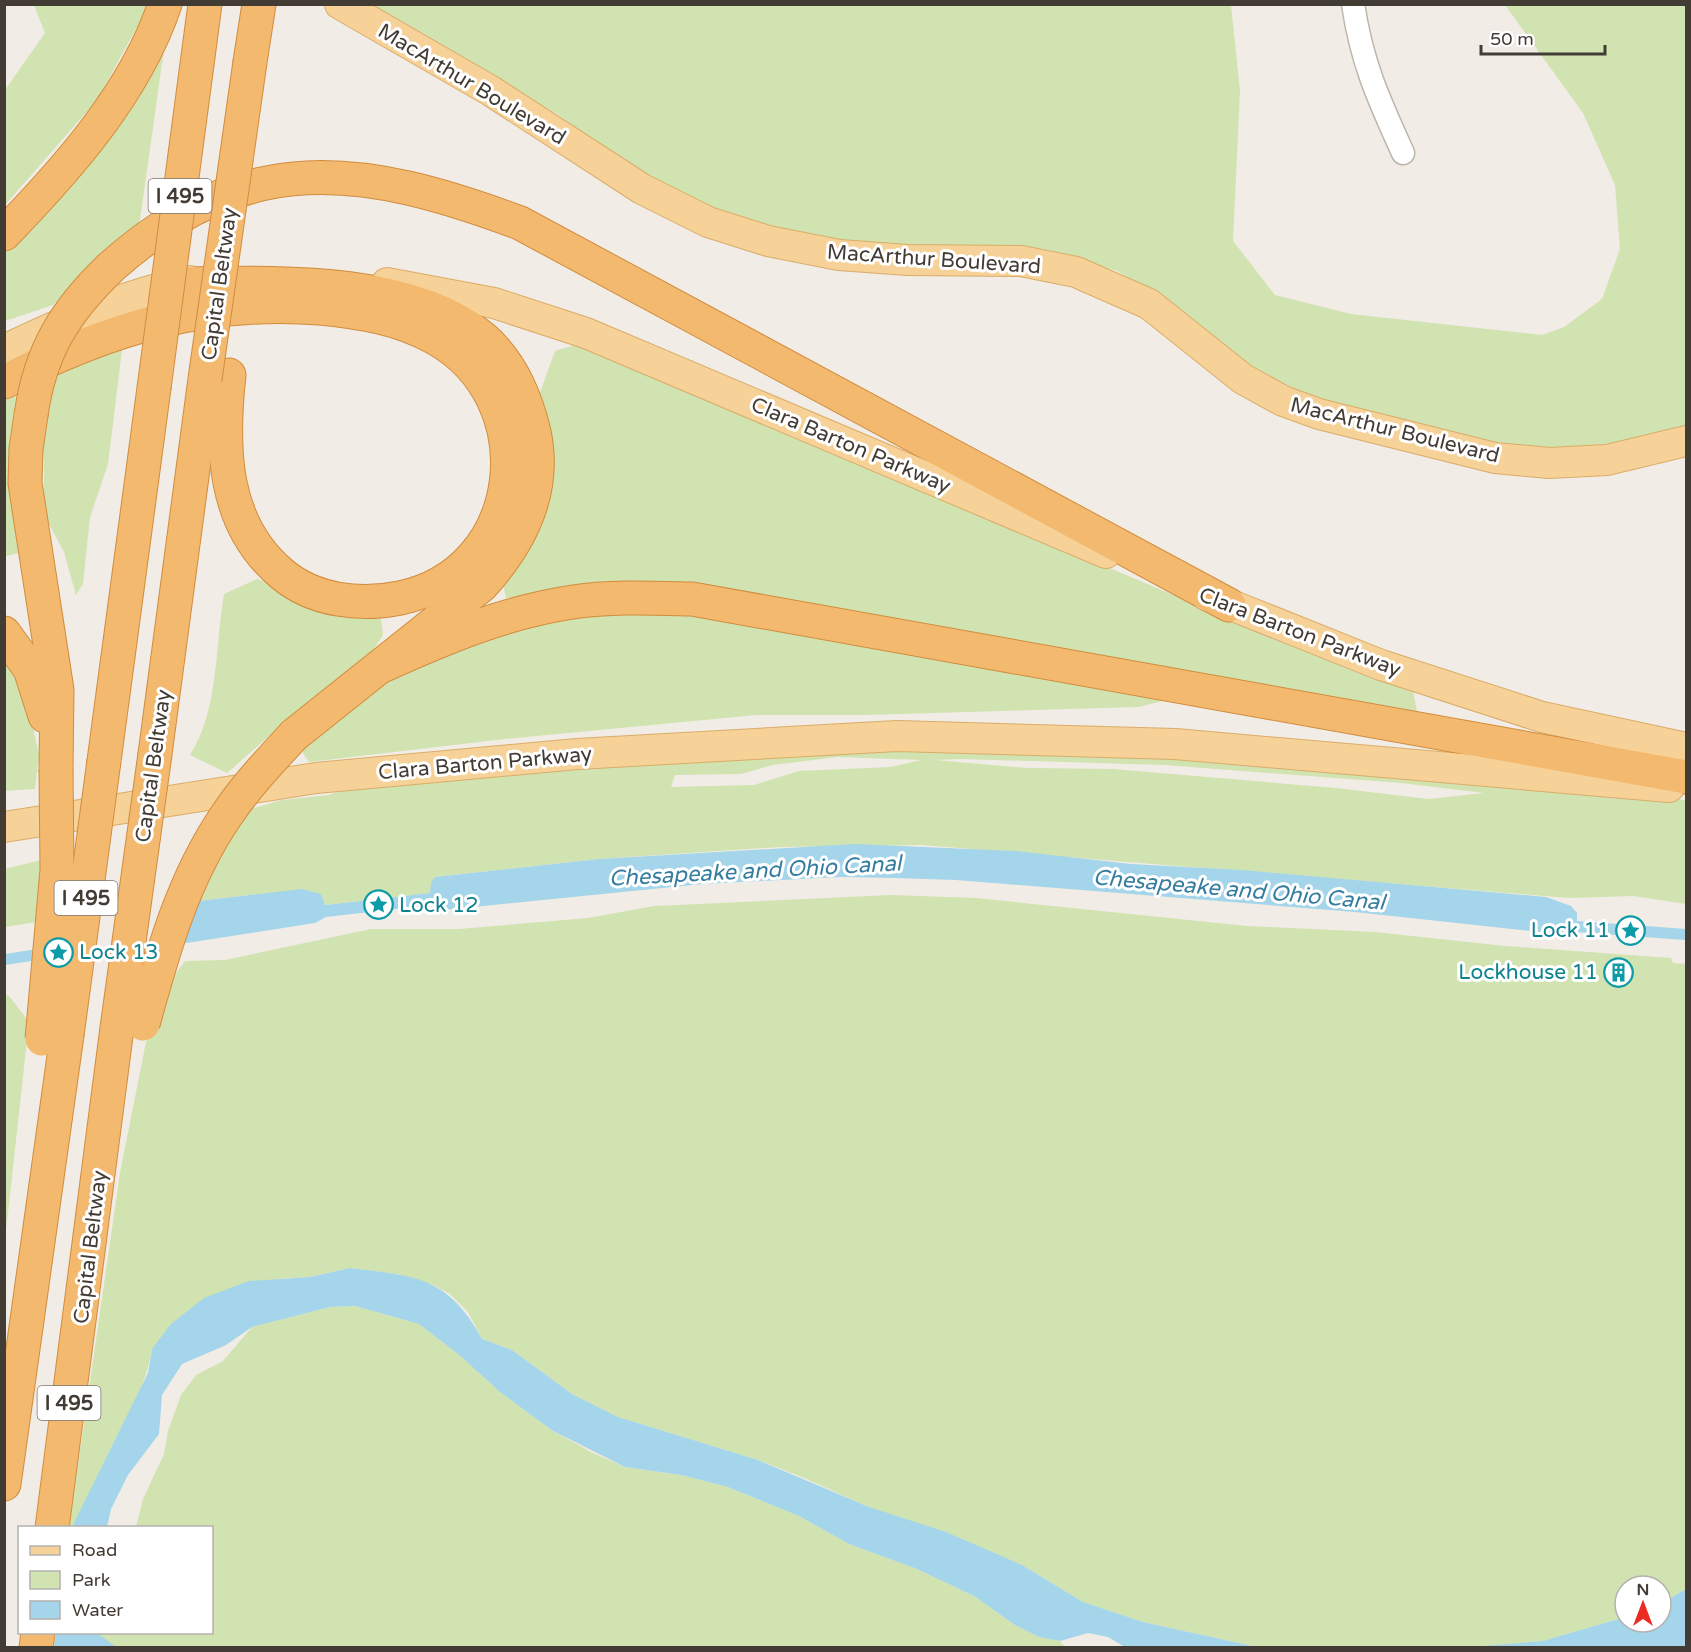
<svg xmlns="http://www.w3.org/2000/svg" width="1691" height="1652" font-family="'Varela Round',sans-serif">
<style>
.green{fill:#d1e3b0;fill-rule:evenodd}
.water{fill:#a4d5ea}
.pier{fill:#f1ece5}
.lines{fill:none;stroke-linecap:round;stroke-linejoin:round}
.minor-casing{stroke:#beb5ab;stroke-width:25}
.major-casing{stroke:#daac69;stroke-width:32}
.highway-casing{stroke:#d18c3e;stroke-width:35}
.minor{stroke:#fff;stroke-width:22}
.major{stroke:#f6d298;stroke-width:30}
.highway{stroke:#f3b96e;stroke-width:33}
.highway-bridge-casing{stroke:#d18c3e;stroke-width:35;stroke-linecap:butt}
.highway-bridge{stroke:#f3b96e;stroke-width:33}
.labels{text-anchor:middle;stroke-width:6;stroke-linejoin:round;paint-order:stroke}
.shield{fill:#fff;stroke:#7b7672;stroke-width:1.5}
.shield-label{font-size:20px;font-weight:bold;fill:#433c35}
.street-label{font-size:21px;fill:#433c35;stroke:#fff}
.culture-label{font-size:21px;fill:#0d838f;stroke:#fff;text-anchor:start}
.water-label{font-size:22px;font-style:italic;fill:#357d9f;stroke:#fff}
</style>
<rect width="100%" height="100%" fill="#f1ece5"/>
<g class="green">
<path d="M 34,5 L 149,5 L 97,100 L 5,205 L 5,90 L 45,33 Z"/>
<path d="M 358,5 L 1231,5 L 1240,91 L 1233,241 L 1275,295 L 1351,314 L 1542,335 L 1564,327 L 1602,299 L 1620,249 L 1615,185 L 1583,113 L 1505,5 L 1686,5 L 1686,427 L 1651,438 L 1595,451 L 1520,451 L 1329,406 L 1262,380 L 1169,302 L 1117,271 L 1087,262 L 908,252 L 730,222 L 623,162 L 557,114 Z"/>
<path d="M 165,42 L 139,227 L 114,244 L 53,305 L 5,321 L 4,251 L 95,157 L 121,122 Z"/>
<path d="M 582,343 L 1281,641 L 1413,692 L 1417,711 L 1398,710 L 1301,691 L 547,592 L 506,598 L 503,584 L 548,491 L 554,447 L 537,401 L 555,351 Z"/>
<path d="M 122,350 L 108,464 L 90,517 L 83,584 L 76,595 L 64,552 L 48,522 L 44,496 L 44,458 L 39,436 L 56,368 L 88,355 Z"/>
<path d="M 16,394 L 10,439 L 23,552 L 5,556 L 4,397 Z"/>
<path d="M 257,579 C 285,587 306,608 334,615 C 348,619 366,618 381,619 L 383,635 L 365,663 L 268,737 L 227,773 L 190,755 C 219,710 215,646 224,594 Z"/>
<path d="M 668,611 L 1107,684 L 1163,701 L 1138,707 L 867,715 L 756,715 L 505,739 L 309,762 L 299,747 L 359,696 L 418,664 L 554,614 Z"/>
<path d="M 4,659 L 27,700 L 39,755 L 35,789 L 5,791 Z"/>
<path d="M 826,746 L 1128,751 L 1686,800 L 1686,904 L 1633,896 L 1569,898 L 922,845 L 781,847 L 599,859 L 435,877 L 431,893 L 324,905 L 321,894 L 266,893 L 190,902 L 243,811 L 282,800 L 329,795 L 351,786 ZM 837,757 L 922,760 L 890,767 L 799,771 L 754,785 L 671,787 L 675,775 L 741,774 L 773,765 ZM 962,759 L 1164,765 L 1401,783 L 1484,793 L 1428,799 L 1336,788 L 1113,769 L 1027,768 L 935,760 Z"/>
<path d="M 41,860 L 37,922 L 5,927 L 5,869 Z"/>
<path d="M 891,895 L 976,898 L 1247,926 L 1375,932 L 1505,946 L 1671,958 L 1673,963 L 1686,964 L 1686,1589 L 1661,1604 L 1661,1586 L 1625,1586 L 1625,1617 L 1543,1641 L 1470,1648 L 1257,1647 L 1143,1622 L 1083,1602 L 1022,1565 L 869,1507 L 804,1478 L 758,1460 L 618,1417 L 572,1394 L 512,1350 L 482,1339 L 468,1312 L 450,1294 L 431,1284 L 397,1274 L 350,1268 L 310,1277 L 277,1279 L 152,1349 C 146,1385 128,1416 113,1448 C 100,1475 87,1502 72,1527 L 69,1528 L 120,1173 L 154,1002 L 185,961 L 225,960 L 371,929 L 459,929 L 588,918 L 654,906 Z"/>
<path d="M 5,995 L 9,996 L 29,1022 L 5,1240 Z"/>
<path d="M 355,1306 L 419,1324 L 458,1354 L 500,1392 L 553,1431 L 591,1452 L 625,1467 L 681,1475 L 728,1487 L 799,1516 L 849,1544 L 917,1569 L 974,1596 L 1015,1625 L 1039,1637 L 1060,1641 L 1065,1647 L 116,1648 L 97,1633 L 212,1632 L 212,1528 L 136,1527 L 143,1499 L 164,1454 L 168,1431 L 181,1395 L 196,1375 L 223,1361 L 252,1327 L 330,1307 Z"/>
</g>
<g class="water">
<path d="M 855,844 L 1015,851 L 1131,864 L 1242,870 L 1546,897 L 1571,906 L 1577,913 L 1577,921 L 1686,929 L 1686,925 L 1686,945 L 1685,940 L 1576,932 L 1576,936 L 1355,912 L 956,880 L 896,878 L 840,877 L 702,884 L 434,911 L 431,905 L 326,917 L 315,923 L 115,954 L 110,949 L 5,965 L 5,954 L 109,938 L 190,902 L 302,889 L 321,894 L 325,905 L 430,893 L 431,883 L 435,877 L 599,859 Z"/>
<path d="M 350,1268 C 415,1276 448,1276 482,1339 L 512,1350 L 572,1394 L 618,1417 L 758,1460 L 869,1507 L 946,1532 L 1022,1565 L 1083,1602 L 1143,1622 L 1257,1647 L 1125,1647 L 1108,1637 L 1088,1633 L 1060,1641 L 1039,1637 L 1015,1625 L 974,1596 L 917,1569 L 849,1544 L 799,1516 L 728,1487 L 681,1475 L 625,1467 L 553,1431 L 500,1392 L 458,1354 L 419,1324 L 355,1306 L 330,1307 L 252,1327 L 226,1345 L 182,1364 L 162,1395 L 159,1434 L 128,1475 L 111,1509 L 107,1527 L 72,1527 L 148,1373 L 152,1349 L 171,1324 L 204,1298 L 249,1281 L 310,1277 Z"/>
<path d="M 1686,1589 L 1686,1647 L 1470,1647 L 1543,1641 L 1625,1617 L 1625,1622 L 1661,1622 L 1661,1604 Z"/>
<path d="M 4,1601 L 20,1632 L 97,1633 L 116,1647 L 5,1647 Z"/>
</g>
<g class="pier">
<path d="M 189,899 L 172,948 L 116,957 L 110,952 L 36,964 L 37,946 L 107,936 L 123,913 L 136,905 Z"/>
<path d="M 20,1587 L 20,1632 L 56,1633 L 54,1648 L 5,1647 L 4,1597 Z"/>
</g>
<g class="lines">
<defs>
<path id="minor" d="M 1353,4 C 1362,64 1379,100 1403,153"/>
<g id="major">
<path d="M 340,4 L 491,91 L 642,189 L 708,222 L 768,241 L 839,255 L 908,260 L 1021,261 L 1076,272 L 1149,304 L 1243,379 L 1283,401 L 1319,414 L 1495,458 L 1549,463 L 1607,460 L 1686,441"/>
<path d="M 387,283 L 494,303 L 586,333 L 1106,553"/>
<path d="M 4,350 C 63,322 125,294 190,281"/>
<path d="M 1206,595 L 1381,665 L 1542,717 L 1686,748"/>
<path d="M 4,827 L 316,778 L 577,754 L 897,736 L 1175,744 L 1669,787"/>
</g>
<g id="highway">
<path d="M 250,62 L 259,4"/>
<path d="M 4,234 C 68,168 135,93 165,4"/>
<path d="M 111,267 C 246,147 362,164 520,223 L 1229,605"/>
<path d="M 175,284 C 267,283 408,275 483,338 C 511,362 526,398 534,432 C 547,491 520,543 482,585 L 294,735"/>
<path d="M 4,382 C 106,329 205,299 320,308 C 360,312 399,318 435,338 C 545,399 527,572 400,598 C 360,606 314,601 282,574 C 222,524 221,447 229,375"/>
<path d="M 31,415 L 26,449 L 25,483 L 57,690 L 56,769"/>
<path d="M 4,633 L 30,669 L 45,716"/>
<path d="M 382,666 C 444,638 505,612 573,602 C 612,596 653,598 692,599 L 1686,777"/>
<path d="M 155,754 L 205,379"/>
<path d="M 104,761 L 154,388"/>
<path d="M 4,1484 L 67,1035"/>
<path d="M 52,1528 L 117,1028"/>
<path d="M 36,1648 L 38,1632"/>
</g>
</defs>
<use href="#minor" class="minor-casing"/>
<use href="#major" class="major-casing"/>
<use href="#highway" class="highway-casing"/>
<use href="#minor" class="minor"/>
<use href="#major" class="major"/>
<use href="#highway" class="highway"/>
<defs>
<g id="highway-bridge">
<path d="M 205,379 L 250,62"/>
<path d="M 154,388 L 205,4"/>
<path d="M 31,415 C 40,351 65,311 111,267"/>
<path d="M 143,1024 C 163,951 183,879 226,816 C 246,786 270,761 294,735"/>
<path d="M 117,1028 L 155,754"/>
<path d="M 67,1035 L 104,761"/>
<path d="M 42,1039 L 57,870 L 56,769"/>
</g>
</defs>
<use href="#highway-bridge" class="highway-bridge-casing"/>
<use href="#highway-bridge" class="highway-bridge"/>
</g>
<defs>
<symbol id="sight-ring" viewBox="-11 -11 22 22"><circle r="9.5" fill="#fff" stroke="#0f9aa8" stroke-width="1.5"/><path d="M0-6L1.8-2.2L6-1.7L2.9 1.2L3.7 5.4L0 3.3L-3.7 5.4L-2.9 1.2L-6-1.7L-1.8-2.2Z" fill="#0f9aa8"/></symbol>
<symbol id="building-ring" viewBox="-11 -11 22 22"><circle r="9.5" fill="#fff" stroke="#0f9aa8" stroke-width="1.5"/><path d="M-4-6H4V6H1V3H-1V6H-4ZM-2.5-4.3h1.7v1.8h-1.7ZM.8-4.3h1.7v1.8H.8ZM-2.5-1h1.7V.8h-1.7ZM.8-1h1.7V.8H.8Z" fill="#0f9aa8"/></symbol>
</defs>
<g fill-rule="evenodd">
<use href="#sight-ring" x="362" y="888" width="33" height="33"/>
<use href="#sight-ring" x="1614" y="914" width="33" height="33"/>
<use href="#sight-ring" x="42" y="936" width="33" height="33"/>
<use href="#building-ring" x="1602" y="956" width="33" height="33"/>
</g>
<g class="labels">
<g class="shield">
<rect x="148.5" y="179" width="63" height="34" rx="4.5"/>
<rect x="54.5" y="881" width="63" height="34" rx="4.5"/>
<rect x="37.5" y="1386" width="63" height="34" rx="4.5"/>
</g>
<g class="shield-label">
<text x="180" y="203">I 495</text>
<text x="86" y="905">I 495</text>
<text x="69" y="1410">I 495</text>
</g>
<g class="street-label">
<text transform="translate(472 84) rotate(31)" y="7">MacArthur Boulevard</text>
<text transform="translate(934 259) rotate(4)" y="7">MacArthur Boulevard</text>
<text transform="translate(219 284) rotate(-82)" y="7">Capital Beltway</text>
<text transform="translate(1395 430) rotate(14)" y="7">MacArthur Boulevard</text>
<text transform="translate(851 445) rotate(23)" y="7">Clara Barton Parkway</text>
<text transform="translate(1300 632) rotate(21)" y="7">Clara Barton Parkway</text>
<text transform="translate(485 763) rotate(-5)" y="7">Clara Barton Parkway</text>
<text transform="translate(153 766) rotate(-82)" y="7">Capital Beltway</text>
<text transform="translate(90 1247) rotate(-83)" y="7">Capital Beltway</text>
</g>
<g class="culture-label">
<text x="399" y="912">Lock 12</text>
<text x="1610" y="937" text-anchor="end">Lock 11</text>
<text x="79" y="959">Lock 13</text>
<text x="1598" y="979" text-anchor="end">Lockhouse 11</text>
</g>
<g class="water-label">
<text transform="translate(755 870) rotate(-3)" y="8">Chesapeake and Ohio Canal</text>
<text transform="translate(1239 889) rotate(5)" y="8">Chesapeake and Ohio Canal</text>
</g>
</g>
<rect width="1691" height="1652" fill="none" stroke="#433c35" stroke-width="12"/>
<rect x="18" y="1526" width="195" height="108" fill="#ffffff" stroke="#b4b1ae" stroke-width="1.5"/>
<rect x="30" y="1546" width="30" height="9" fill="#f6d298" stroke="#b4b1ae" stroke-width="1.5"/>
<text x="72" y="1556" font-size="18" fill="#433c35">Road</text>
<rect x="30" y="1571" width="30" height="18" fill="#d1e3b0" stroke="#b4b1ae" stroke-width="1.5"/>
<text x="72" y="1586" font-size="18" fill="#433c35">Park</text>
<rect x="30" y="1601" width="30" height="18" fill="#a4d5ea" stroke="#b4b1ae" stroke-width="1.5"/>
<text x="72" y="1616" font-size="18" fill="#433c35">Water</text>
<g transform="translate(1643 1604)"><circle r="28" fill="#ffffff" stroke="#b4b1ae" stroke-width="1.5"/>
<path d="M0-4.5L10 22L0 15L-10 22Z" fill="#ea2c23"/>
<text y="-9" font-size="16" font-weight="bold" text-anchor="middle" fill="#433c35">N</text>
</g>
<path d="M1481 45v9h124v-9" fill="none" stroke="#433c35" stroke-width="3"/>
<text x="1490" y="45" font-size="18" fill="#433c35" stroke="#ffffff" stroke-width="4.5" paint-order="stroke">50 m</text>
</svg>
